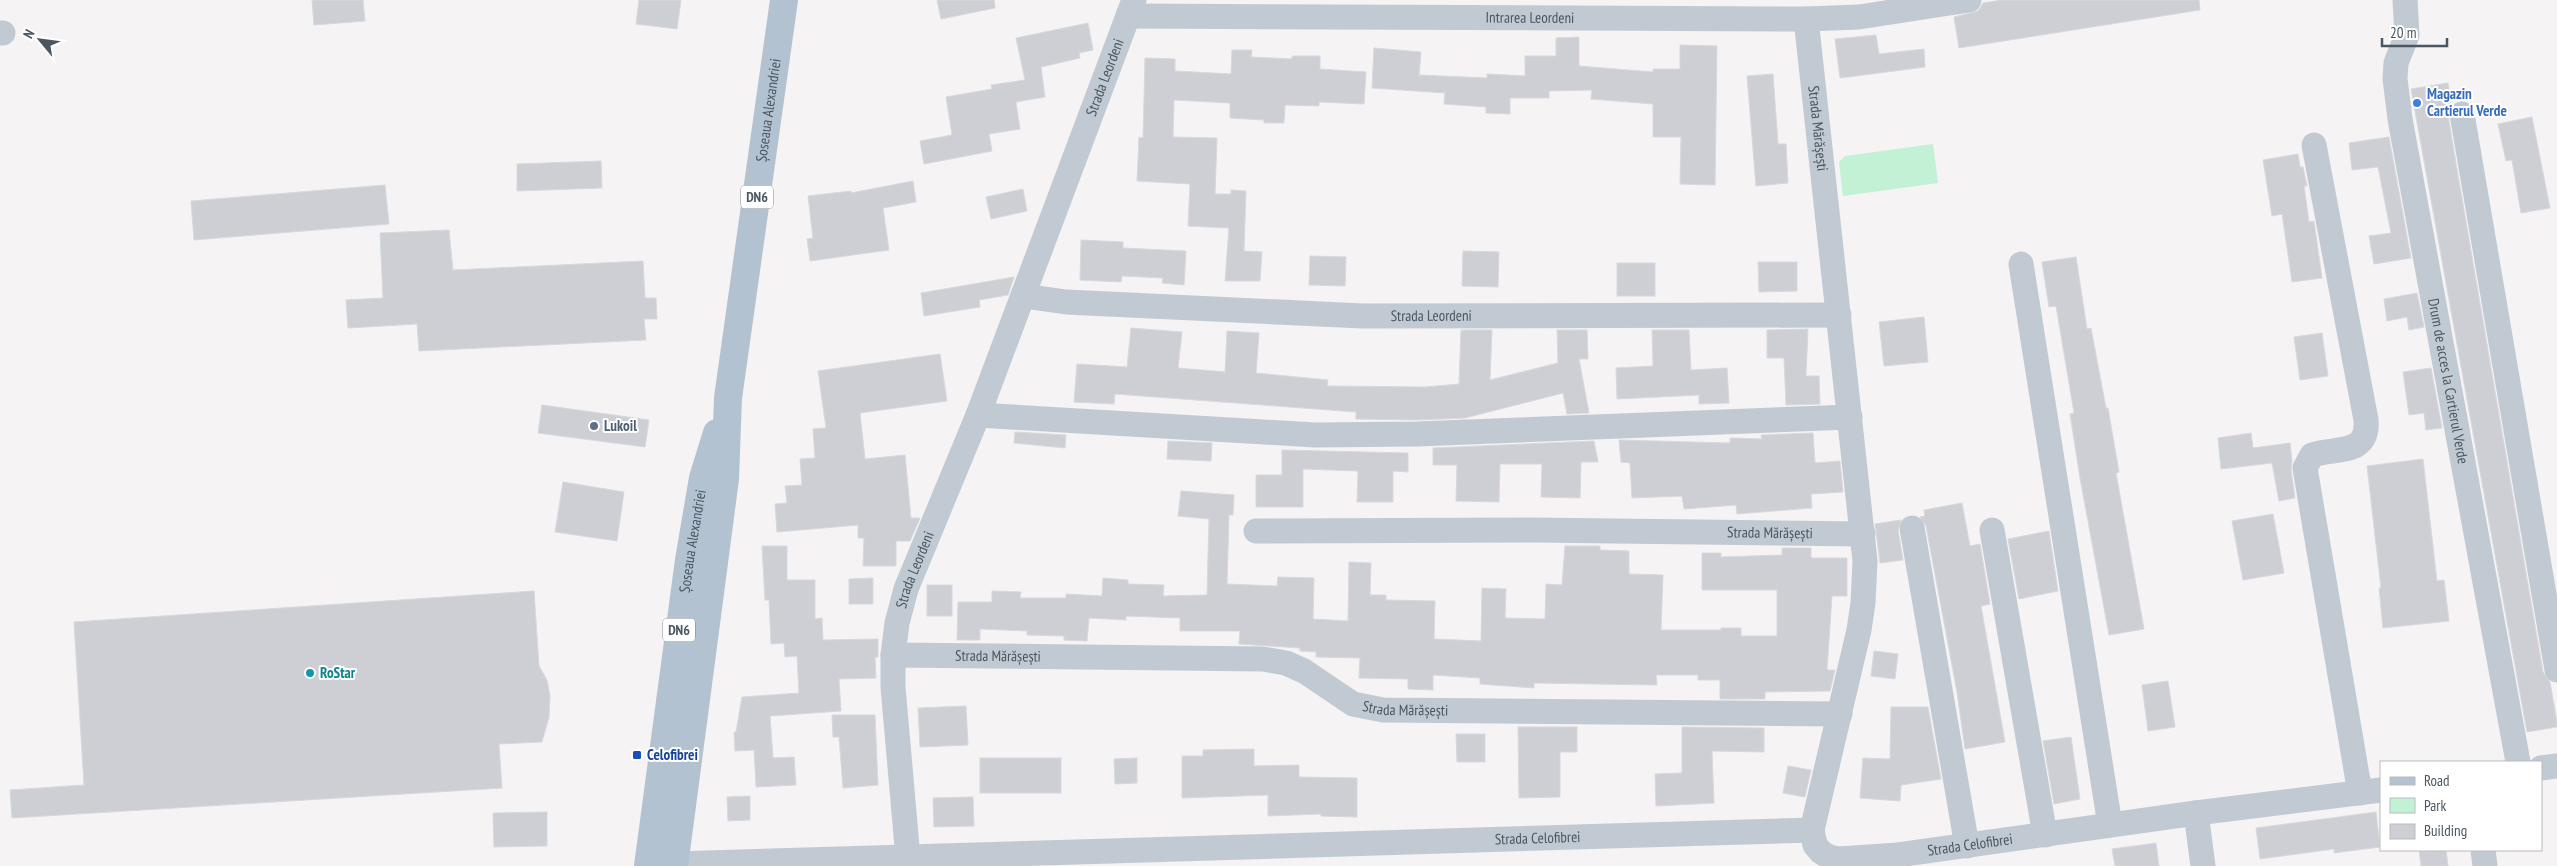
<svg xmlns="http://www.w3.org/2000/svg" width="2557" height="866" font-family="'PT Sans Narrow',sans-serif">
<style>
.green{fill:#c3f1d5}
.building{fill:#cdcfd5;stroke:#d7d9de}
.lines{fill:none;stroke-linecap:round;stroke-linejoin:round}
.minor{stroke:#c1cad2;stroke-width:25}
.primary{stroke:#b3c2d1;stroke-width:28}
.shop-dot{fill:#3f7fe0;stroke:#fff;stroke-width:2}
.service-dot{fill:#5c6f8a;stroke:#fff;stroke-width:2}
.culture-dot{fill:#0f9aa8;stroke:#fff;stroke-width:2}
.transit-dot{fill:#1a4fb4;stroke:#fff;stroke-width:2}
.labels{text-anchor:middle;stroke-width:4;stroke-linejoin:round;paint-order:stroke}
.shield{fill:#fff;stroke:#808990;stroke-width:1}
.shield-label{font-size:14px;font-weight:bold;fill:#4a5661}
.street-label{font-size:15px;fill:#4a5661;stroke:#fff}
.shop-label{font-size:15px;font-weight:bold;fill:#366cbe;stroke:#fff;text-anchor:start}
.service-label{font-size:15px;font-weight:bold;fill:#4e5e75;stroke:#fff;text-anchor:start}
.culture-label{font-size:15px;font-weight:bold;fill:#0d838f;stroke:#fff;text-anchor:start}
.transit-label{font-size:15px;font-weight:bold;fill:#164399;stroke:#fff;text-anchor:start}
</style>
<rect width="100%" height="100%" fill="#f5f3f3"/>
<path class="green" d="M 1933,144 L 1938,183 L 1843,196 L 1839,162 L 1845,156 Z"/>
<g class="building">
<path d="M 312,0 L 363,0 L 365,21 L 314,25 Z"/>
<path d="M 639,0 L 681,0 L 677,29 L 636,24 Z"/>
<path d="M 937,0 L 994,0 L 995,8 L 941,19 Z"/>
<path d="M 2002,0 L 2199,0 L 2200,10 L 1959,48 L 1954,17 L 1978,11 L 1983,3 Z"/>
<path d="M 1088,23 L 1093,50 L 1079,53 L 1080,58 L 1041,67 L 1045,97 L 1016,102 L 1020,129 L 989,134 L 992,151 L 924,164 L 920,141 L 952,135 L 946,97 L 992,89 L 991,85 L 1025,80 L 1016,38 Z"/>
<path d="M 1876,35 L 1879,54 L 1924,49 L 1925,67 L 1840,78 L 1835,39 Z"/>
<path d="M 1579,37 L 1579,66 L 1653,72 L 1653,69 L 1680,69 L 1680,45 L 1717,46 L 1715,185 L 1680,184 L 1681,137 L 1653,137 L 1653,104 L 1591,99 L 1592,90 L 1549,91 L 1549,98 L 1510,98 L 1510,114 L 1486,113 L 1486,107 L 1444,104 L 1445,93 L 1372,88 L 1374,48 L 1421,52 L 1419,75 L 1487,78 L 1487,74 L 1525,76 L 1525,56 L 1556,56 L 1556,38 Z"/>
<path d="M 1232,50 L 1252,50 L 1251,57 L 1292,59 L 1292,56 L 1320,56 L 1320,69 L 1366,72 L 1364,104 L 1319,102 L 1319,106 L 1285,105 L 1284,123 L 1264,123 L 1264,120 L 1230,118 L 1230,103 L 1174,100 L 1173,137 L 1217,138 L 1215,194 L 1231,194 L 1231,190 L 1246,191 L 1244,251 L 1262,252 L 1260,281 L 1225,281 L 1229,228 L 1188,226 L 1190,184 L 1137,181 L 1139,137 L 1143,138 L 1145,58 L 1175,59 L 1175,71 L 1231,74 Z"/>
<path d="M 1773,74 L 1778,144 L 1786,144 L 1788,183 L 1756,186 L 1747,76 Z"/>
<path d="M 2448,83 L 2451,105 L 2448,116 L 2543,672 L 2550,682 L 2557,722 L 2557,727 L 2527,732 L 2411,89 Z"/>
<path d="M 2532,117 L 2550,208 L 2521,213 L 2512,160 L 2506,161 L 2498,124 Z"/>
<path d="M 2389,137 L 2411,258 L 2374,264 L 2369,236 L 2391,233 L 2378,167 L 2352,170 L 2349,143 Z"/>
<path d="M 2298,154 L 2300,167 L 2303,167 L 2307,186 L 2304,186 L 2309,222 L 2314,221 L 2322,278 L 2292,282 L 2282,214 L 2272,216 L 2263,160 Z"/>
<path d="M 601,161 L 602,188 L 517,191 L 517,164 Z"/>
<path d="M 913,181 L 916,202 L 883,208 L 889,250 L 810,261 L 807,239 L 813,238 L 808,196 L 851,191 L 851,193 Z"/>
<path d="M 385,185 L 389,224 L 194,240 L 191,201 Z"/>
<path d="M 1023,189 L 1027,211 L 991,219 L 986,197 Z"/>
<path d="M 449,230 L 453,270 L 643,261 L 645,298 L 656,298 L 657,319 L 644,319 L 646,340 L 419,351 L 417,324 L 348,328 L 346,300 L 383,298 L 380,233 Z"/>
<path d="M 1081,240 L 1123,242 L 1123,248 L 1186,251 L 1184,285 L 1162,283 L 1163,278 L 1122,276 L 1121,282 L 1080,280 Z"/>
<path d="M 1463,251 L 1499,252 L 1498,287 L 1462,286 Z"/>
<path d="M 1310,256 L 1346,257 L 1345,286 L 1309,285 Z"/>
<path d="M 2076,257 L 2087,329 L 2091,328 L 2106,408 L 2108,408 L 2119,472 L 2116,473 L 2144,629 L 2109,635 L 2080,478 L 2070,414 L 2074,413 L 2056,306 L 2049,307 L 2042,262 Z"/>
<path d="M 1758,262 L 1797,262 L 1797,291 L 1759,292 Z"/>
<rect x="1617" y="263" width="38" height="33"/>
<path d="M 1014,277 L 1008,295 L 979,300 L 980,307 L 924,316 L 921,293 Z"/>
<path d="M 2417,293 L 2424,327 L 2409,330 L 2407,317 L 2387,321 L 2384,299 Z"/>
<path d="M 1924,317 L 1928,362 L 1884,366 L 1879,322 Z"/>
<path d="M 1131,328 L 1182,332 L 1178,368 L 1225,372 L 1227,331 L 1259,333 L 1256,373 L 1328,380 L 1327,386 L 1425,387 L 1459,384 L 1461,330 L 1492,330 L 1490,380 L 1558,363 L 1557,330 L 1587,330 L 1588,359 L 1579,359 L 1589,413 L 1567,414 L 1563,393 L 1465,418 L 1417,420 L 1356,419 L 1356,412 L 1115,394 L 1114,404 L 1074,402 L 1077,364 L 1127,367 Z"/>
<path d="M 1808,329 L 1806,376 L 1819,376 L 1820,404 L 1786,405 L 1784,358 L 1767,358 L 1767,330 Z"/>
<path d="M 1652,330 L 1689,330 L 1691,370 L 1727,368 L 1729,403 L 1699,404 L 1699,395 L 1617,399 L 1616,368 L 1653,366 Z"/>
<path d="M 2322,333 L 2328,376 L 2300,380 L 2294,337 Z"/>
<path d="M 940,354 L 947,401 L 860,413 L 865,459 L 905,455 L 911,518 L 920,518 L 910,541 L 896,541 L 896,566 L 863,566 L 864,538 L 858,538 L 858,525 L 777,532 L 775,504 L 787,503 L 785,486 L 802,485 L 800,459 L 815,458 L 813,429 L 826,428 L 818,371 Z"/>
<path d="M 2431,368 L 2442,428 L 2426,430 L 2424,413 L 2409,415 L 2403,372 Z"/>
<path d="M 542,405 L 649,420 L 645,447 L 538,433 Z"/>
<path d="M 1015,432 L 1066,435 L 1065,448 L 1014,443 Z"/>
<path d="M 1813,433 L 1815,463 L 1840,461 L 1843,492 L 1811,494 L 1812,508 L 1737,514 L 1736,505 L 1684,509 L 1682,496 L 1632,498 L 1630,463 L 1621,462 L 1619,440 L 1730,443 L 1730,438 L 1762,439 L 1761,435 Z"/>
<path d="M 2251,433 L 2253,448 L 2290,443 L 2292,461 L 2291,470 L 2295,498 L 2279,501 L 2272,463 L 2221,469 L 2218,438 Z"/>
<path d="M 1168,441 L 1212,443 L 1211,461 L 1167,459 Z"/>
<path d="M 1594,441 L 1598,462 L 1581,462 L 1580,498 L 1541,497 L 1542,464 L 1500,464 L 1499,502 L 1456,501 L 1457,465 L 1433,465 L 1433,448 Z"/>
<path d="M 1282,450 L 1408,453 L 1408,472 L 1393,471 L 1393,502 L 1357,502 L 1358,471 L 1303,469 L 1303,507 L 1256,507 L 1256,475 L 1282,475 Z"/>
<path d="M 2423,459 L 2437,581 L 2444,580 L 2449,621 L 2383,628 L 2379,588 L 2381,588 L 2367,466 Z"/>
<path d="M 563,482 L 624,492 L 617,541 L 555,532 Z"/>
<path d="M 1181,491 L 1234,495 L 1233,515 L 1229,515 L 1227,584 L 1277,586 L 1278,577 L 1314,578 L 1313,619 L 1348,621 L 1349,562 L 1371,563 L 1370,595 L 1386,595 L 1386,600 L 1435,601 L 1434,639 L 1481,641 L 1482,588 L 1506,589 L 1505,618 L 1545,619 L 1546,584 L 1562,585 L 1565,546 L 1600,546 L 1600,550 L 1629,551 L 1629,574 L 1663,575 L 1661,630 L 1721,630 L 1721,628 L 1741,628 L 1741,636 L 1777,636 L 1777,590 L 1702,590 L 1702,553 L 1721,553 L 1721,557 L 1782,555 L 1782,548 L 1811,548 L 1811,558 L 1847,558 L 1847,596 L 1832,596 L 1827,670 L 1835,670 L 1830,691 L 1765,692 L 1765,699 L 1720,699 L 1720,680 L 1698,680 L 1698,675 L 1656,675 L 1657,685 L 1534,683 L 1534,688 L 1480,684 L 1480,678 L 1433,675 L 1433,690 L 1408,689 L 1408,679 L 1359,678 L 1360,658 L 1316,657 L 1316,652 L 1300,651 L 1300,648 L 1239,644 L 1240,631 L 1180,631 L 1180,618 L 1126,616 L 1126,620 L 1089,618 L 1087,641 L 1064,640 L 1064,636 L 1027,635 L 1027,631 L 980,629 L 980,640 L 957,640 L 958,602 L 992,602 L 992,591 L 1021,592 L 1020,598 L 1066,598 L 1066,594 L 1102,596 L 1103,578 L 1128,580 L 1128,584 L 1164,585 L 1163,596 L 1207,595 L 1209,519 L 1178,516 Z"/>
<path d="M 1962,503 L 1970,546 L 1980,544 L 1990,604 L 1981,606 L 2005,742 L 1965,749 L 1957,692 L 1926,526 L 1920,517 L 1925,516 L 1924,510 Z"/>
<path d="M 2273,514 L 2284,573 L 2243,580 L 2232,521 Z"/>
<path d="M 1901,520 L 1898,530 L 1903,560 L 1880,563 L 1875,524 Z"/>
<path d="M 2049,531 L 2058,591 L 2019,599 L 2008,539 Z"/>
<path d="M 762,546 L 787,546 L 787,580 L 815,580 L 815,619 L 822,618 L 823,640 L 878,639 L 878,657 L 875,657 L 876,678 L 839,679 L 841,711 L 770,716 L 773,758 L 794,757 L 796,785 L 756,787 L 754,750 L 735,751 L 734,732 L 736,732 L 742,697 L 799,693 L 797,656 L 785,657 L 784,643 L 771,644 L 769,600 L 765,600 Z"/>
<path d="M 873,578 L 873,604 L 849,604 L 849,579 Z"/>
<rect x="927" y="585" width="25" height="31"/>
<path d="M 534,591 L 539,666 L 547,680 L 550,696 L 549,717 L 542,742 L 499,744 L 502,788 L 12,818 L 10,790 L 84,785 L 74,622 Z"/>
<path d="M 1874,651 L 1898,654 L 1895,679 L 1871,676 Z"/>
<path d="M 2168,681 L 2175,727 L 2148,731 L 2142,685 Z"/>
<path d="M 966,706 L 968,745 L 920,747 L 918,708 Z"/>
<path d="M 1891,707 L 1928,707 L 1941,779 L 1901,785 L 1900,801 L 1860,798 L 1863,758 L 1890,759 Z"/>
<path d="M 832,715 L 875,715 L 878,785 L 843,788 L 839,737 L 833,737 Z"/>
<path d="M 1518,727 L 1577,727 L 1577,752 L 1560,752 L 1560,797 L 1519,798 Z"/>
<path d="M 1682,727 L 1764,728 L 1764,752 L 1712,751 L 1714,803 L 1656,806 L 1655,774 L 1682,773 Z"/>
<path d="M 1456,734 L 1485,734 L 1485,762 L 1457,762 Z"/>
<path d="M 2071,737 L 2080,799 L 2054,804 L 2043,741 Z"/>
<path d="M 1254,749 L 1254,766 L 1299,765 L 1299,777 L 1357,778 L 1357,817 L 1321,816 L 1321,814 L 1268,816 L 1268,795 L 1182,798 L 1182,756 L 1203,756 L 1203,750 Z"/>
<rect x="980" y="758" width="81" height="35"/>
<path d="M 1137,758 L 1137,783 L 1115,784 L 1114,759 Z"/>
<path d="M 1788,766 L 1811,770 L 1805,797 L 1783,793 Z"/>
<path d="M 750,796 L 750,820 L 728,821 L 727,797 Z"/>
<path d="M 973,797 L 974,826 L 934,827 L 933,798 Z"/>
<path d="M 547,812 L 547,846 L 494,847 L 493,813 Z"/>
<path d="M 2376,812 L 2380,847 L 2334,853 L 2334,849 L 2260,859 L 2256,828 Z"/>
<path d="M 2156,843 L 2159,866 L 2115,866 L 2112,849 Z"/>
<path d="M 2419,850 L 2446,850 L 2448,866 L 2421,866 Z"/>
</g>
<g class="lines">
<g class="minor">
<path id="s1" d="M 2405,0 L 2407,35 L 2396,63 L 2395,79 L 2400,119 L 2518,762"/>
<path id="s2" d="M 1128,16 L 1806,19 L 1859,17 L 1969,0"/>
<path id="s3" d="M 1806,19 L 1865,561 L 1863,603 L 1859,630 L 1812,830 L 1815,845 L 1821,852 L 1829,857 L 1839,859 L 1898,855 L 2196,813 L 2381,790"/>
<path d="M 0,33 L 3,33"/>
<path d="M 2462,114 L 2557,670"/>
<path d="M 2314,145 L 2366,420 C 2369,456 2336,447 2312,455 L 2305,468 L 2360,793"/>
<path d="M 2021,264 L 2110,825"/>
<path id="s4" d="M 1024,296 L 1066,302 L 1363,316 L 1839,315"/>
<path d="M 978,415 L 1315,435 L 1417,434 L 1850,417"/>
<path d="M 1912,528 L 1967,846"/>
<path d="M 1992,530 L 2045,835"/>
<path id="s5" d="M 1256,531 L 1532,530 L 1863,534"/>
<path id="s6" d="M 893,655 L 1263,659 L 1286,663 L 1304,671 L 1353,704 L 1383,710 L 1840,714"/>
<path d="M 2541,768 L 2557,766"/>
<path d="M 2196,813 L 2203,866"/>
<path d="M 2483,850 L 2485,866"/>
<path id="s7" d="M 908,858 L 893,687 L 893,655 L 897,623 L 906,589 L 978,415 L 1134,0"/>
<path id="s8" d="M 674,864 L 1812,830"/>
</g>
<g class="primary">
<path id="s9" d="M 648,866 L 689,560 L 703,478 L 717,433"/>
<path id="s10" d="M 674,866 L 725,479 L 728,398 L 784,0"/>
</g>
</g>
<circle class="shop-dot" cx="2417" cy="103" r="5"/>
<circle class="service-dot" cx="594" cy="426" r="5"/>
<circle class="culture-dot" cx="310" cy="673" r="5"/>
<rect class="transit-dot" x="632" y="750" width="10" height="10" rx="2.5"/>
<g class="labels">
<g class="shield">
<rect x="741" y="185.5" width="32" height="23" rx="4"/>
<rect x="663" y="618.5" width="32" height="23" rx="4"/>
</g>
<g class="shield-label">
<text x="757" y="202">DN6</text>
<text x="679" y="635">DN6</text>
</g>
<g class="street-label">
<text dy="5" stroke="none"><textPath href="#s2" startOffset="402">Intrarea Leordeni</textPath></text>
<text dy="5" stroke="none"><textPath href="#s7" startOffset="820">Strada Leordeni</textPath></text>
<text dy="5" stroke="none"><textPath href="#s10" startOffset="762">Șoseaua Alexandriei</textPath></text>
<text dy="5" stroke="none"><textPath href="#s3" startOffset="110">Strada Mărășești</textPath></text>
<text dy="5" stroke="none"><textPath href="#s4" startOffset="408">Strada Leordeni</textPath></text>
<text dy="5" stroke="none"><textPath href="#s1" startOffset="388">Drum de acces la Cartierul Verde</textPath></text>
<text dy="5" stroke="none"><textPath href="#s5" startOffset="514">Strada Mărășești</textPath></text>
<text dy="5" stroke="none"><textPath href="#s9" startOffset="328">Șoseaua Alexandriei</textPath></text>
<text dy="5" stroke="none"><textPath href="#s7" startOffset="292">Strada Leordeni</textPath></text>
<text dy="5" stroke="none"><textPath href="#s6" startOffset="105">Strada Mărășești</textPath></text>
<text dy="5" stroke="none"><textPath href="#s6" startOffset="525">Strada Mărășești</textPath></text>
<text dy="5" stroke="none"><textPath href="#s8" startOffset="864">Strada Celofibrei</textPath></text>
<text dy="5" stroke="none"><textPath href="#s3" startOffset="996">Strada Celofibrei</textPath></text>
</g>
<g class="shop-label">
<text x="2427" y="99">Magazin<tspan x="2427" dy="17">Cartierul Verde</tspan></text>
</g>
<g class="service-label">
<text x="604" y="431">Lukoil</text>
</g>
<g class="culture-label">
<text x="320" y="678">RoStar</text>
</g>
<g class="transit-label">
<text x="647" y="760">Celofibrei</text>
</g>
</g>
<rect x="2380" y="761" width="162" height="90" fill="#ffffff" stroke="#b7bbc0"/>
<rect x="2390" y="777" width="25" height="8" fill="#b3c2d1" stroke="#b7bbc0"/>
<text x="2424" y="786" font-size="15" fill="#4a5661">Road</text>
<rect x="2390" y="798" width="25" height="15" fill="#c3f1d5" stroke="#b7bbc0"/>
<text x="2424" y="811" font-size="15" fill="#4a5661">Park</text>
<rect x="2390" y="824" width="25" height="15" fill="#cdcfd5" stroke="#b7bbc0"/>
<text x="2424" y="836" font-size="15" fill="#4a5661">Building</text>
<g transform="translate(40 40) rotate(299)" stroke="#ffffff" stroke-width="4" paint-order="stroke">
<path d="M0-4L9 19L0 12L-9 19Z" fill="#4a5661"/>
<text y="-8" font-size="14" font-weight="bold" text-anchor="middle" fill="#4a5661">N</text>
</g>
<path d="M2382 38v8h65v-8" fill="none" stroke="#4a5661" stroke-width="2.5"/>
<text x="2390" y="38" font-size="15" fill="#4a5661" stroke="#ffffff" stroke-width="4" paint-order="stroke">20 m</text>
</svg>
